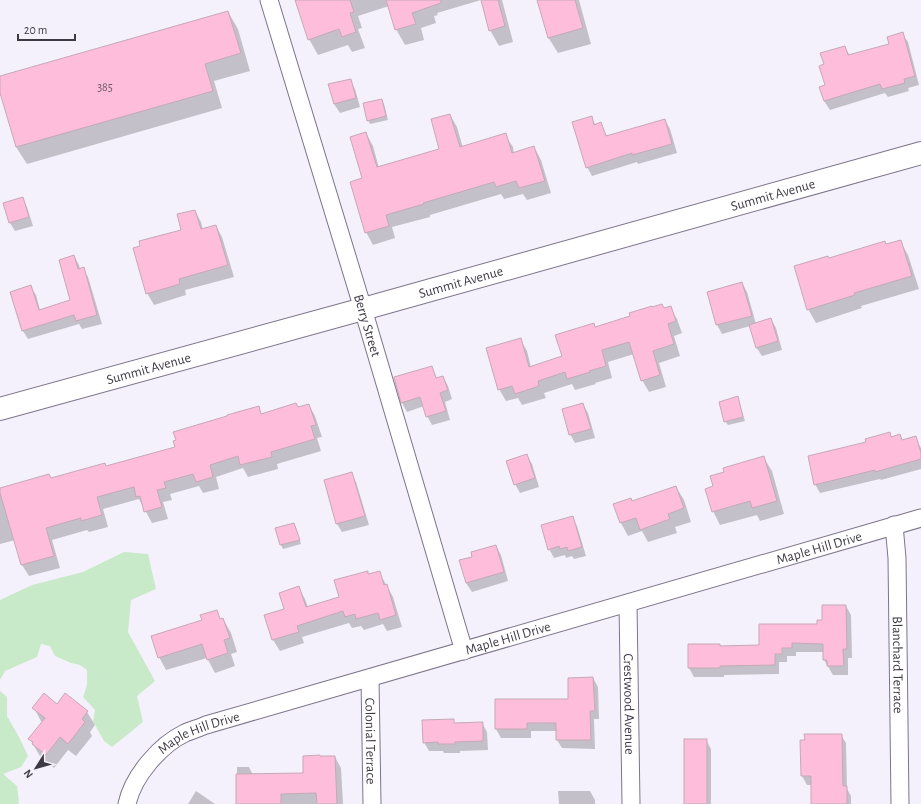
<svg xmlns="http://www.w3.org/2000/svg" width="921" height="804" font-family="'Alegreya Sans',sans-serif">
<style>
.green{fill:#c8eac8}
.shadow{fill:#0003}
.building{fill:#febddb;stroke:#c5a9b6}
.lines{fill:none;stroke-linecap:round;stroke-linejoin:round}
.street-casing{stroke:#7d748b;stroke-width:19}
.secondary-casing{stroke:#7d748b;stroke-width:24}
.street{stroke:#fff;stroke-width:17}
.secondary{stroke:#fff;stroke-width:22}
.labels{text-anchor:middle;stroke-width:4;stroke-linejoin:round;paint-order:stroke}
.number-label{font-size:12px;fill:#6e5b6a}
.street-label{font-size:14px;fill:#3e3a45;stroke:#f5f1fc}
</style>
<rect width="100%" height="100%" fill="#f5f1fc"/>
<g class="green">
<path d="M 124,552 L 148,554 L 156,589 L 131,600 L 128,632 L 155,681 L 137,696 L 143,722 L 112,747 L 104,741 L 93,721 L 95,710 L 83,697 L 87,685 L 87,670 L 80,665 L 71,663 L 55,656 L 50,646 L 41,644 L 37,657 L 5,671 L 0,680 L 0,600 L 32,585 L 83,572 Z"/>
<path d="M 0,691 L 7,697 L 7,716 L 19,737 L 28,756 L 21,767 L 3,774 L 17,786 L 19,802 L 18,804 L 0,804 Z"/>
</g>
<g class="shadow">
<path d="M 305,0 L 481,0 L 437,13 L 438,15 L 434,16 L 436,23 L 421,28 L 424,40 L 405,45 L 396,29 L 389,6 L 358,16 L 362,28 L 358,29 L 365,48 L 352,52 L 348,45 L 318,55 L 309,39 Z"/>
<path d="M 482,0 L 502,0 L 513,42 L 499,46 L 490,30 Z"/>
<path d="M 538,0 L 579,0 L 591,44 L 558,53 L 548,37 Z"/>
<path d="M 228,12 L 238,29 L 250,71 L 214,81 L 222,108 L 27,164 L 16,147 L 0,89 L 0,77 Z"/>
<path d="M 902,34 L 908,42 L 919,85 L 908,88 L 909,91 L 888,97 L 885,93 L 830,110 L 824,101 L 820,87 L 826,86 L 825,65 L 845,47 L 850,56 L 890,45 Z"/>
<path d="M 350,80 L 355,89 L 360,107 L 340,113 L 334,104 L 330,85 Z"/>
<path d="M 381,100 L 384,104 L 388,120 L 370,124 L 368,120 Z"/>
<path d="M 450,115 L 457,127 L 463,148 L 505,135 L 513,147 L 514,153 L 534,147 L 541,160 L 551,193 L 527,200 L 523,194 L 504,199 L 501,194 L 430,215 L 430,217 L 392,227 L 395,238 L 373,245 L 366,232 L 363,179 L 366,133 L 373,146 L 379,168 L 441,149 Z"/>
<path d="M 591,118 L 596,125 L 601,124 L 607,136 L 665,120 L 670,129 L 677,153 L 638,164 L 637,162 L 592,176 L 587,167 Z"/>
<path d="M 22,198 L 27,207 L 33,226 L 15,231 L 10,223 Z"/>
<path d="M 195,211 L 201,222 L 203,230 L 216,226 L 222,237 L 234,277 L 185,290 L 186,295 L 154,305 L 147,293 Z"/>
<path d="M 900,241 L 908,255 L 919,289 L 861,306 L 862,308 L 816,323 L 808,309 L 829,259 Z"/>
<path d="M 74,256 L 79,265 L 80,269 L 83,269 L 88,277 L 102,324 L 82,329 L 79,324 L 28,339 L 23,331 L 11,292 L 30,286 L 36,295 L 40,310 L 71,301 Z"/>
<path d="M 742,283 L 747,292 L 756,324 L 771,319 L 776,328 L 782,350 L 762,356 L 756,347 L 750,326 L 722,334 L 717,325 L 708,292 Z"/>
<path d="M 670,307 L 677,319 L 682,333 L 674,336 L 680,356 L 659,363 L 666,387 L 649,392 L 642,380 L 634,354 L 608,362 L 612,378 L 595,383 L 596,384 L 575,390 L 572,384 L 544,393 L 546,398 L 522,405 L 518,398 L 506,401 L 499,389 L 520,339 L 527,351 L 531,367 L 563,357 L 594,324 L 595,327 L 632,317 L 652,308 L 664,309 Z"/>
<path d="M 431,367 L 437,378 L 443,377 L 448,386 L 452,399 L 445,402 L 450,420 L 432,425 L 427,416 L 424,406 L 407,412 L 402,403 L 395,378 Z"/>
<path d="M 737,398 L 739,402 L 745,421 L 728,425 L 725,421 Z"/>
<path d="M 583,404 L 588,413 L 595,438 L 575,443 L 570,434 Z"/>
<path d="M 309,405 L 315,416 L 322,437 L 317,438 L 321,451 L 277,464 L 278,469 L 248,477 L 243,468 L 216,477 L 219,489 L 203,493 L 199,486 L 170,494 L 172,500 L 163,502 L 168,519 L 152,523 L 139,499 L 103,509 L 108,527 L 89,532 L 87,530 L 52,540 L 60,568 L 29,576 L 22,565 L 15,540 L 0,544 L 0,489 L 106,467 L 176,448 L 258,408 L 262,415 L 298,408 Z"/>
<path d="M 889,433 L 892,438 L 899,435 L 903,441 L 915,437 L 921,448 L 921,469 L 881,480 L 880,479 L 820,493 L 815,484 Z"/>
<path d="M 527,455 L 532,464 L 539,487 L 520,493 L 515,484 Z"/>
<path d="M 764,458 L 772,471 L 784,514 L 760,521 L 757,515 L 720,525 L 713,511 L 715,487 L 725,472 Z"/>
<path d="M 351,473 L 356,482 L 369,525 L 342,532 L 337,524 Z"/>
<path d="M 676,487 L 684,500 L 691,522 L 675,527 L 677,533 L 648,542 L 642,531 L 628,536 L 621,523 L 632,502 Z"/>
<path d="M 572,517 L 577,526 L 586,556 L 574,559 L 572,556 L 566,558 L 565,555 L 554,558 L 549,549 Z"/>
<path d="M 294,524 L 296,528 L 301,544 L 283,549 L 281,545 L 276,529 Z"/>
<path d="M 496,546 L 501,555 L 508,581 L 472,592 L 466,583 L 473,558 Z"/>
<path d="M 379,572 L 393,597 L 402,627 L 387,631 L 383,624 L 364,630 L 361,626 L 352,628 L 349,623 L 302,637 L 304,643 L 280,651 L 273,640 L 265,615 L 285,609 L 299,588 L 305,599 L 308,607 L 340,598 L 367,573 L 369,575 Z"/>
<path d="M 846,606 L 851,615 L 852,658 L 848,658 L 848,675 L 833,675 L 824,660 L 824,652 L 796,652 L 796,656 L 787,656 L 787,662 L 779,662 L 779,674 L 724,675 L 724,677 L 694,677 L 689,668 L 720,645 L 721,647 L 760,646 L 818,625 Z"/>
<path d="M 216,611 L 221,620 L 223,619 L 231,633 L 237,652 L 231,654 L 235,666 L 215,673 L 207,658 L 166,670 L 159,657 L 203,621 Z"/>
<path d="M 593,678 L 598,687 L 599,719 L 594,719 L 595,749 L 562,748 L 557,740 L 557,731 L 531,731 L 531,738 L 501,738 L 496,729 L 496,700 L 569,700 Z"/>
<path d="M 57,705 L 87,712 L 95,725 L 90,732 L 92,736 L 76,756 L 68,750 L 54,768 L 41,758 L 30,739 L 42,723 L 34,708 Z"/>
<path d="M 453,720 L 455,724 L 482,723 L 487,732 L 488,750 L 460,751 L 460,753 L 444,753 L 443,751 L 429,751 L 424,742 Z"/>
<path d="M 841,735 L 846,743 L 847,789 L 851,796 L 851,804 L 812,804 L 812,785 L 807,785 L 802,776 Z"/>
<path d="M 706,740 L 711,749 L 711,804 L 683,804 L 685,804 Z"/>
<path d="M 335,757 L 341,768 L 343,804 L 237,804 L 237,767 L 249,767 L 253,775 L 304,774 Z"/>
<path d="M 196,791 L 215,804 L 188,804 Z"/>
<path d="M 558,791 L 590,791 L 595,800 L 595,804 L 559,804 Z"/>
</g>
<g class="building">
<path d="M 295,0 L 350,0 L 354,12 L 350,13 L 356,32 L 342,37 L 339,29 L 308,40 Z"/>
<path d="M 386,0 L 441,0 L 441,3 L 412,13 L 416,24 L 395,30 Z"/>
<path d="M 481,0 L 498,0 L 505,26 L 489,31 Z"/>
<path d="M 537,0 L 575,0 L 583,28 L 548,38 Z"/>
<path d="M 228,11 L 241,53 L 205,64 L 213,91 L 16,147 L 0,93 L 0,76 Z"/>
<path d="M 903,32 L 915,76 L 904,79 L 905,83 L 882,89 L 880,84 L 824,101 L 819,87 L 825,85 L 819,66 L 824,64 L 820,53 L 845,46 L 848,55 L 889,44 L 887,37 Z"/>
<path d="M 351,79 L 356,98 L 334,104 L 328,84 Z"/>
<path d="M 382,99 L 386,116 L 367,121 L 363,103 Z"/>
<path d="M 450,114 L 460,147 L 506,133 L 512,153 L 534,146 L 545,181 L 519,188 L 516,181 L 496,187 L 494,182 L 423,203 L 424,204 L 386,215 L 389,226 L 365,233 L 350,182 L 362,178 L 350,137 L 366,132 L 377,167 L 439,149 L 431,119 Z"/>
<path d="M 592,116 L 594,125 L 601,122 L 606,136 L 665,119 L 672,144 L 632,155 L 632,153 L 586,168 L 572,122 Z"/>
<path d="M 23,197 L 29,217 L 9,223 L 3,203 Z"/>
<path d="M 195,210 L 201,229 L 216,225 L 228,265 L 179,279 L 180,284 L 146,294 L 133,248 L 140,246 L 139,241 L 181,230 L 177,214 Z"/>
<path d="M 901,240 L 912,276 L 854,293 L 855,295 L 807,310 L 794,266 L 828,256 L 829,258 L 885,241 L 886,244 Z"/>
<path d="M 74,255 L 78,269 L 84,267 L 97,315 L 76,321 L 74,315 L 22,331 L 10,292 L 31,285 L 39,310 L 70,300 L 59,260 Z"/>
<path d="M 742,282 L 752,316 L 716,325 L 707,292 Z"/>
<path d="M 662,304 L 664,308 L 671,306 L 676,321 L 668,324 L 674,344 L 653,351 L 660,375 L 641,381 L 629,342 L 602,350 L 606,366 L 589,371 L 590,372 L 567,379 L 565,372 L 538,381 L 539,386 L 515,394 L 512,386 L 498,390 L 486,348 L 521,338 L 529,367 L 562,356 L 555,335 L 594,323 L 595,327 L 630,316 L 629,313 L 652,306 L 652,307 Z"/>
<path d="M 771,318 L 778,341 L 756,348 L 749,325 Z"/>
<path d="M 432,366 L 436,378 L 443,376 L 448,390 L 440,393 L 446,411 L 426,417 L 420,397 L 401,403 L 394,377 Z"/>
<path d="M 738,396 L 743,417 L 724,422 L 719,402 Z"/>
<path d="M 296,403 L 298,407 L 309,404 L 316,425 L 311,426 L 315,439 L 271,452 L 272,457 L 240,465 L 238,456 L 210,465 L 213,477 L 196,482 L 193,474 L 164,482 L 166,488 L 157,490 L 162,507 L 144,512 L 140,496 L 136,497 L 134,487 L 97,497 L 102,515 L 81,521 L 81,518 L 46,528 L 54,556 L 21,565 L 0,493 L 0,488 L 49,474 L 51,478 L 105,463 L 106,466 L 175,447 L 173,441 L 176,440 L 173,432 L 227,416 L 227,415 L 259,406 L 261,414 Z"/>
<path d="M 583,403 L 591,429 L 569,435 L 562,409 Z"/>
<path d="M 890,432 L 891,437 L 900,434 L 902,440 L 916,436 L 921,453 L 921,459 L 875,472 L 875,470 L 814,485 L 808,456 L 866,442 L 865,439 Z"/>
<path d="M 527,454 L 535,478 L 514,485 L 506,461 Z"/>
<path d="M 764,456 L 777,501 L 752,508 L 750,501 L 712,512 L 705,489 L 713,486 L 710,476 L 724,472 L 723,468 Z"/>
<path d="M 352,472 L 365,516 L 336,524 L 324,480 Z"/>
<path d="M 676,486 L 684,508 L 668,514 L 670,519 L 640,530 L 636,518 L 620,523 L 613,504 L 631,498 L 632,501 Z"/>
<path d="M 573,516 L 582,547 L 568,551 L 567,547 L 560,549 L 559,546 L 548,550 L 541,525 Z"/>
<path d="M 294,523 L 300,540 L 280,545 L 275,528 Z"/>
<path d="M 496,545 L 504,572 L 466,583 L 459,560 L 472,557 L 471,552 Z"/>
<path d="M 368,571 L 368,574 L 380,571 L 384,585 L 387,584 L 396,615 L 380,620 L 378,613 L 356,619 L 355,614 L 345,617 L 343,611 L 297,626 L 299,632 L 272,640 L 264,615 L 284,609 L 279,593 L 299,586 L 306,607 L 339,597 L 334,580 Z"/>
<path d="M 822,605 L 846,605 L 847,649 L 843,649 L 844,666 L 827,666 L 827,660 L 823,660 L 823,644 L 792,643 L 792,648 L 782,648 L 782,654 L 775,654 L 775,665 L 720,666 L 720,668 L 688,668 L 688,644 L 720,644 L 720,646 L 759,645 L 759,624 L 817,624 L 817,620 L 822,620 Z"/>
<path d="M 217,610 L 220,619 L 223,618 L 230,638 L 224,640 L 228,653 L 207,660 L 202,644 L 158,658 L 151,636 L 202,620 L 200,615 Z"/>
<path d="M 593,677 L 595,711 L 590,711 L 591,740 L 556,740 L 556,723 L 527,723 L 527,729 L 495,729 L 495,699 L 568,699 L 568,678 Z"/>
<path d="M 44,693 L 57,704 L 65,693 L 88,711 L 82,719 L 85,722 L 68,744 L 60,737 L 46,755 L 32,744 L 33,742 L 28,739 L 45,718 L 32,708 Z"/>
<path d="M 454,719 L 454,723 L 483,722 L 483,741 L 455,742 L 455,744 L 438,744 L 438,742 L 423,743 L 422,720 Z"/>
<path d="M 804,734 L 842,734 L 843,786 L 847,786 L 847,804 L 811,804 L 811,776 L 801,776 L 800,740 L 805,740 Z"/>
<rect x="684" y="739" width="23" height="65"/>
<path d="M 320,755 L 320,756 L 335,756 L 337,804 L 317,804 L 316,793 L 281,794 L 281,804 L 236,804 L 236,774 L 303,773 L 303,756 Z"/>
</g>
<g class="lines">
<defs>
<g id="street">
<path id="s1" d="M 269,0 L 363,309 L 464,651"/>
<path id="s2" d="M 894,525 L 897,558 L 900,804"/>
<path id="s3" d="M 628,603 L 631,804"/>
<path id="s4" d="M 370,678 L 372,804"/>
<path id="s5" d="M 127,804 C 133,776 160,745 185,733 C 192,730 199,728 206,725 L 921,518"/>
</g>
<g id="secondary">
<path id="s6" d="M 0,409 L 363,309 L 921,153"/>
</g>
</defs>
<use href="#street" class="street-casing"/>
<use href="#secondary" class="secondary-casing"/>
<use href="#street" class="street"/>
<use href="#secondary" class="secondary"/>
</g>
<g class="labels">
<g class="number-label">
<text x="105" y="91">385</text>
</g>
<g class="street-label">
<text dy="5" stroke="none"><textPath href="#s6" startOffset="802">Summit Avenue</textPath></text>
<text dy="5" stroke="none"><textPath href="#s6" startOffset="478">Summit Avenue</textPath></text>
<text dy="5" stroke="none"><textPath href="#s1" startOffset="340">Berry Street</textPath></text>
<text dy="5" stroke="none"><textPath href="#s6" startOffset="154">Summit Avenue</textPath></text>
<text dy="5" stroke="none"><textPath href="#s5" startOffset="755">Maple Hill Drive</textPath></text>
<text dy="5" stroke="none"><textPath href="#s5" startOffset="431">Maple Hill Drive</textPath></text>
<text dy="5" stroke="none"><textPath href="#s2" startOffset="140">Blanchard Terrace</textPath></text>
<text dy="5" stroke="none"><textPath href="#s3" startOffset="101">Crestwood Avenue</textPath></text>
<text dy="5" stroke="none"><textPath href="#s5" startOffset="107">Maple Hill Drive</textPath></text>
<text dy="5" stroke="none"><textPath href="#s4" startOffset="63">Colonial Terrace</textPath></text>
</g>
</g>
<g transform="translate(36 768) rotate(233)" stroke="#f5f1fc" stroke-width="3" paint-order="stroke">
<path d="M0-3L7 15L0 10L-7 15Z" fill="#3e3a45"/>
<text y="-6" font-size="11" font-weight="bold" text-anchor="middle" fill="#3e3a45">N</text>
</g>
<path d="M18 34v6h57v-6" fill="none" stroke="#3e3a45" stroke-width="2"/>
<text x="24" y="34" font-size="12" fill="#3e3a45" stroke="#f5f1fc" stroke-width="3" paint-order="stroke">20 m</text>
</svg>
